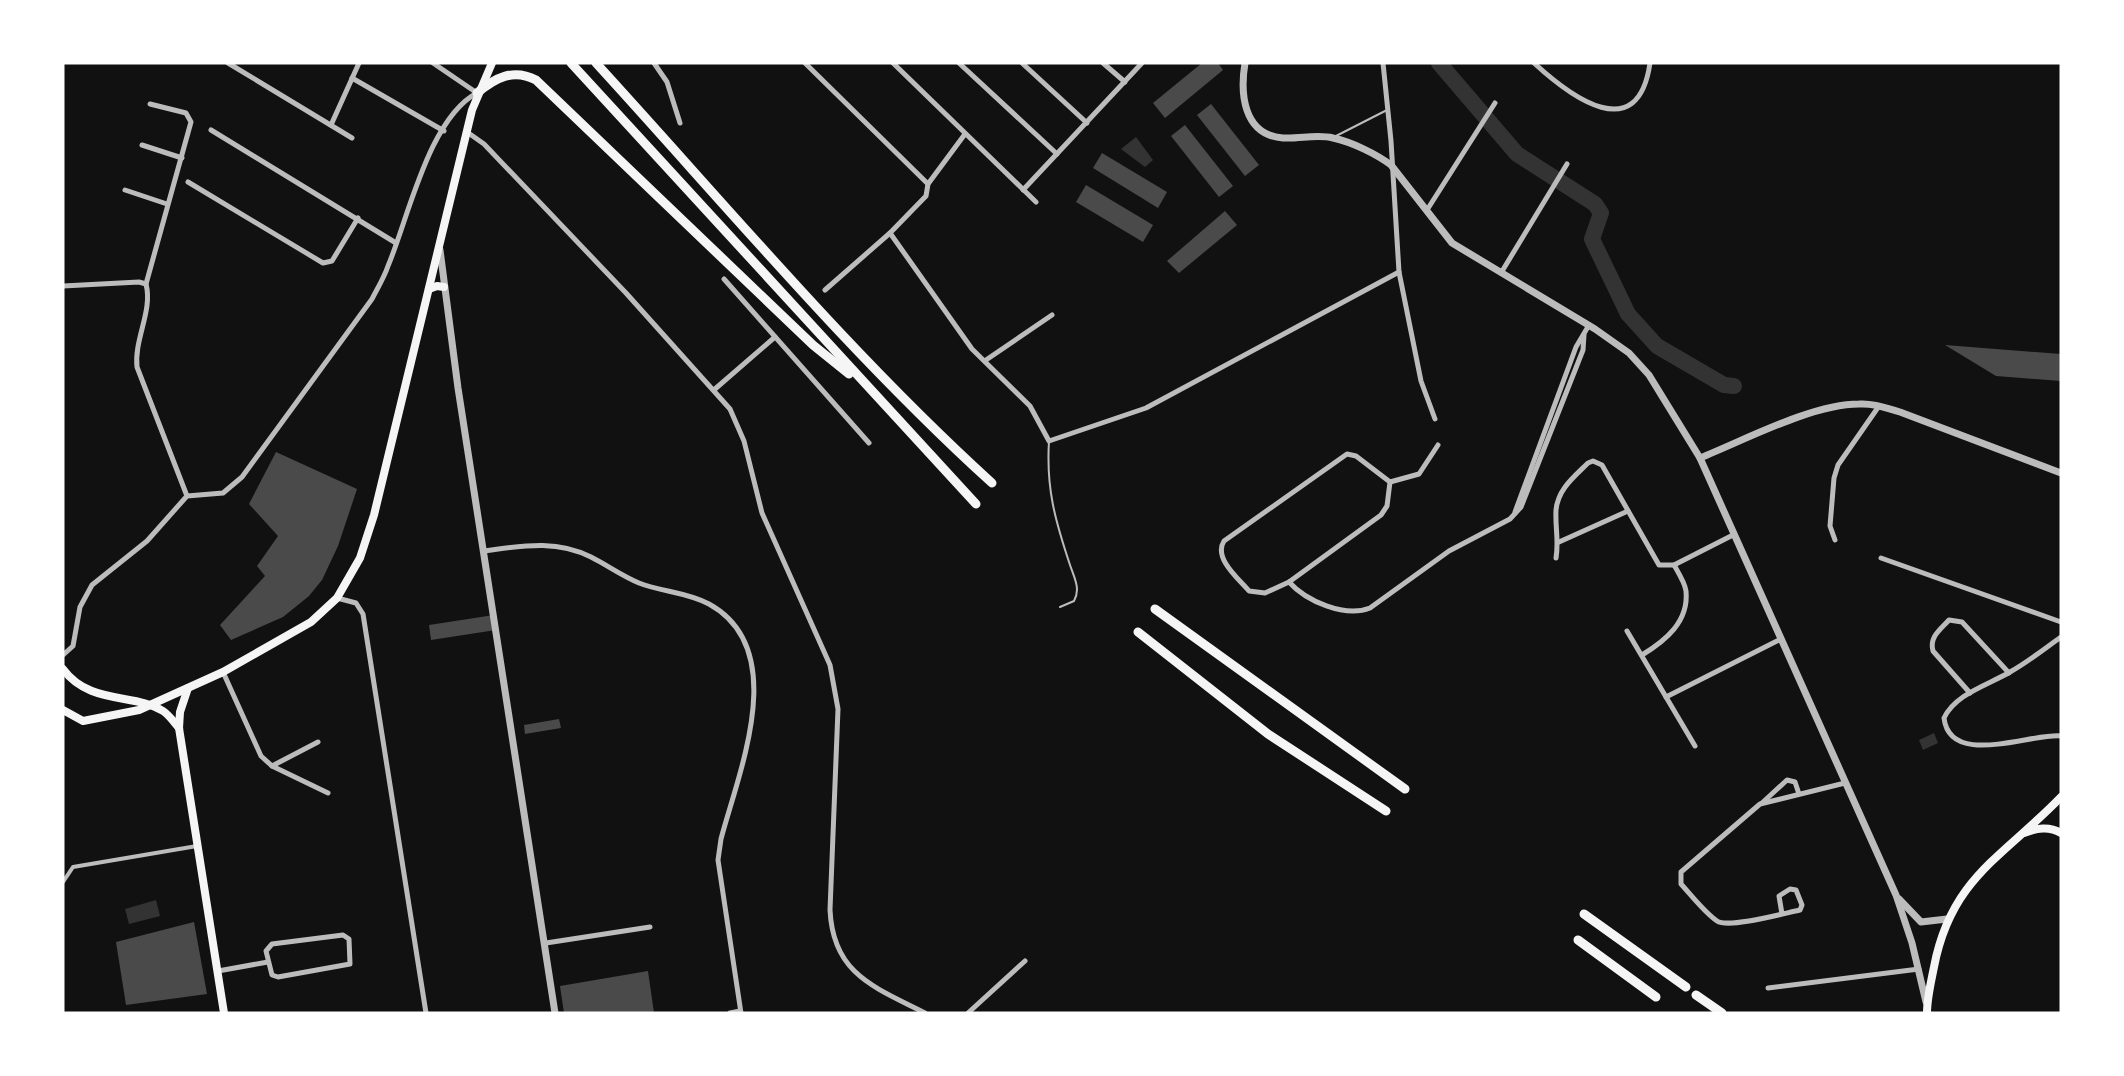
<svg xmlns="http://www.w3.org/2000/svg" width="2124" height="1076" font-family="'Work Sans',sans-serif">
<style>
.water{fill:#333}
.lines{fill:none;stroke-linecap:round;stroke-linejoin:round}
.river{stroke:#333;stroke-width:16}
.building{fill:#4a4a4a}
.service{stroke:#bcbcbc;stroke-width:2}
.pedestrian{stroke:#bcbcbc;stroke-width:4}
.minor{stroke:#bcbcbc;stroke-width:5}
.tertiary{stroke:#bcbcbc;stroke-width:7}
.primary{stroke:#f5f5f5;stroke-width:8}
.motorway{stroke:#f5f5f5;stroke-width:9}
</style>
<rect width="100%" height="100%" fill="#111"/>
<g class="water">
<path d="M 1136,137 L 1153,160 L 1145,167 L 1121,149 Z"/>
<path d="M 1934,733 L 1938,743 L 1923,750 L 1919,740 Z"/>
<path d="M 156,900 L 160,916 L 129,924 L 125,909 Z"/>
</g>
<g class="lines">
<path class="river" d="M 1439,63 L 1517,154 L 1595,204 L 1601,213 L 1592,239 L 1628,314 L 1657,346 L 1724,385 L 1734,386"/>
</g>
<g class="building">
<path d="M 1202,63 L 1218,63 L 1223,70 L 1165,118 L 1153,103 Z"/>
<path d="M 1211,104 L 1259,165 L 1245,176 L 1197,115 Z"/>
<path d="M 1185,125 L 1233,186 L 1219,197 L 1171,136 Z"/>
<path d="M 1102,153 L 1167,192 L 1158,208 L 1093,168 Z"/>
<path d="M 1086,185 L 1153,225 L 1143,242 L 1076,202 Z"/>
<path d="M 1225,211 L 1237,225 L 1179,273 L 1167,261 Z"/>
<path d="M 1945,345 L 2061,354 L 2061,381 L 1996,376 Z"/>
<path d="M 276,452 L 357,489 L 338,546 L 322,580 L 309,596 L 283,617 L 231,640 L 220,625 L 265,576 L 257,566 L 278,536 L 249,504 Z"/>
<path d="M 494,615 L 496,630 L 431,640 L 429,625 Z"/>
<path d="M 559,719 L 561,728 L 525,734 L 524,725 Z"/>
<path d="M 194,922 L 207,994 L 126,1005 L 116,942 Z"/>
<path d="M 648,971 L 654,1013 L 564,1013 L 560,986 Z"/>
</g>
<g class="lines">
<g class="service">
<path d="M 1336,136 L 1387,110"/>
<path d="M 1049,441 C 1046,488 1055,520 1070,565 C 1074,577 1081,589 1074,601 L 1060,607"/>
</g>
<path class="pedestrian" d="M 63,882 L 73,867 L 197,846"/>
<g class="minor">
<path d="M 228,63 L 352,138"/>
<path d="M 654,63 L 667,82 L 680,123"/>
<path d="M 805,63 L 928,184"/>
<path d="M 893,63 L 1036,202"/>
<path d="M 959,63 L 1057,154"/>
<path d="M 1022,63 L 1087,123"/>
<path d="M 1103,63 L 1125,82"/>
<path d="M 1383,63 L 1391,141 L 1399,272 L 1421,381 L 1435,419"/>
<path d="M 1534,63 C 1571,97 1638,147 1650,63"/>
<path d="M 352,78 L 444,131"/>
<path d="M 331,125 L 359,63"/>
<path d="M 211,130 L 396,243"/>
<path d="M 467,132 L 484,144 L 626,293 L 730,409 L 744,441 L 762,513 L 830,665 L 838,709 L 830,910 C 833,974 874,987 925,1013"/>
<path d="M 142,145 L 182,158"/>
<path d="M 188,182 L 323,263 L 332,261 L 358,218"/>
<path d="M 125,190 L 167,204"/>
<path d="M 1023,190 L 1142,63"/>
<path d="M 1427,210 L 1495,103"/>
<path d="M 890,233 L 972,349 L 1030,406 L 1049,441 L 1146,408 L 1399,272"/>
<path d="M 1501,273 L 1567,164"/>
<path d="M 724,279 L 869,443"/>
<path d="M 146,284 L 191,122 L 186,113 L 150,104"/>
<path d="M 63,286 L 139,282 L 146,284 C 153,311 134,339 137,367 L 187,496"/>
<path d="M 825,290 L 890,233 L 926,196 L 928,184 L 965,134"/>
<path d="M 986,360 L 1052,315"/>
<path d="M 715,389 L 775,337"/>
<path d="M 1347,454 L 1356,456 L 1390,482 L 1387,506 L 1381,515 L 1289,582 L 1265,593 L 1249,591 C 1239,579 1213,558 1224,541 Z"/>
<path d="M 1390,482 L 1419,474 L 1438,445"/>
<path d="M 1515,512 L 1576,347 L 1589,325"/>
<path d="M 1835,540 L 1830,526 L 1834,478 L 1838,465 L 1879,406"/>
<path d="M 1559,542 L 1628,511"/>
<path d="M 484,551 C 521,546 556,539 591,557 C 607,565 622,576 639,583 C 662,592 687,592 709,604 C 791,649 739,771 721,839 L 718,860 L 741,1013"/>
<path d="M 1556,558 C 1559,541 1555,527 1556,510 C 1558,489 1574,477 1588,463 L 1593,461 L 1602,465 L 1659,565 L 1674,565 L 1733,535"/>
<path d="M 1881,558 L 2061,622"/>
<path d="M 1289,582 C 1306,601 1345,618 1370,608 L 1449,551 L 1510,519 L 1521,507 L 1583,350 L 1584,335"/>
<path d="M 337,598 L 356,603 L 363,614 L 426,1013"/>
<path d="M 1627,631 L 1695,746"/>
<path d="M 2061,637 C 2044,649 2028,662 2010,672 C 1988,685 1955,694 1944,718 C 1950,768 2030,733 2061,736"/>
<path d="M 63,655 L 73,646 L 80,607 L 92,585 L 147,541 L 187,496 L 223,493 L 242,477 L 372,299 C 377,289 384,278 388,266 C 408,219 429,118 477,93 L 433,63"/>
<path d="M 1642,655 C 1665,641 1689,622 1686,591 C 1685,583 1678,572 1674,565"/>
<path d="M 223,672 L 261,756 L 272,766 L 328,793"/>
<path d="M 1970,693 L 1933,651 C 1929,637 1940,630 1949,620 L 1962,622 L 2009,673"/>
<path d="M 1666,697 L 1781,639"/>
<path d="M 272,766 L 318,742"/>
<path d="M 1762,803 L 1787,780 L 1795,782 L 1799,794"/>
<path d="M 1782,914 L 1779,896 L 1790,889 L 1796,890 L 1802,905 L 1800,910 C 1785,913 1729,929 1717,921 C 1704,912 1692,896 1681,884 L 1681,872 L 1760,804 L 1845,783"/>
<path d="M 343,935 L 349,939 L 350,964 L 278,977 L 272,975 L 266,951 L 272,944 Z"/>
<path d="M 546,943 L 650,927"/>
<path d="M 218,971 L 268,962"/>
<path d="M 1768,988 L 1919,969"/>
<path d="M 730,1013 L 740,1011"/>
<path d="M 968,1013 L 1025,961"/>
</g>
<g class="tertiary">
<path d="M 1245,63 C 1240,93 1243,135 1283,138 C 1300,139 1317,134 1333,138 C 1352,142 1376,154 1391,165 L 1452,243 L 1595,329 L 1629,353 L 1649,375 L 1700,458 L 1896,895 L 1912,943 L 1926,1002"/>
<path d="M 440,250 L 458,388 L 555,1013"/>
<path d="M 1700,458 C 1745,440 1812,404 1859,404 C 1873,403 1886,408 1900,412 L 2061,473"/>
<path d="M 1899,899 L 1921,922 L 1947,919"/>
</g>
<g class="primary">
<path d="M 429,289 L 437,286 L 444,287"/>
<path d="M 63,669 C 89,705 135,693 163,711 C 169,715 174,722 179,728"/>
<path d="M 188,688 L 180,712 L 179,728 L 224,1013"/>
<path d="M 63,710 L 83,721 L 139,710 L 223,672 L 311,622 L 337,598 L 360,558 L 374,515 L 472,110 L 492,63"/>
<path d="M 2024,833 C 2037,828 2049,826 2061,833"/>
<path d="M 1927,1013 C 1927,998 1931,982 1934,967 C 1951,878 2003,857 2061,797"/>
</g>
<g class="motorway">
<path d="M 571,63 L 976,504"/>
<path d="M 596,63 C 726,205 850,354 992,483"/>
<path d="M 477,93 C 495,78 513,68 536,80 L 813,345 L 849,374"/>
<path d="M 1155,609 L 1405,789"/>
<path d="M 1138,632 L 1268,734 L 1386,811"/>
<path d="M 1584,914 L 1686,987"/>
<path d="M 1578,940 L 1656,997"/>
<path d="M 1696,995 L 1722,1013"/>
</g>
</g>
<rect width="2124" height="1076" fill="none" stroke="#ffffff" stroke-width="129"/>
</svg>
